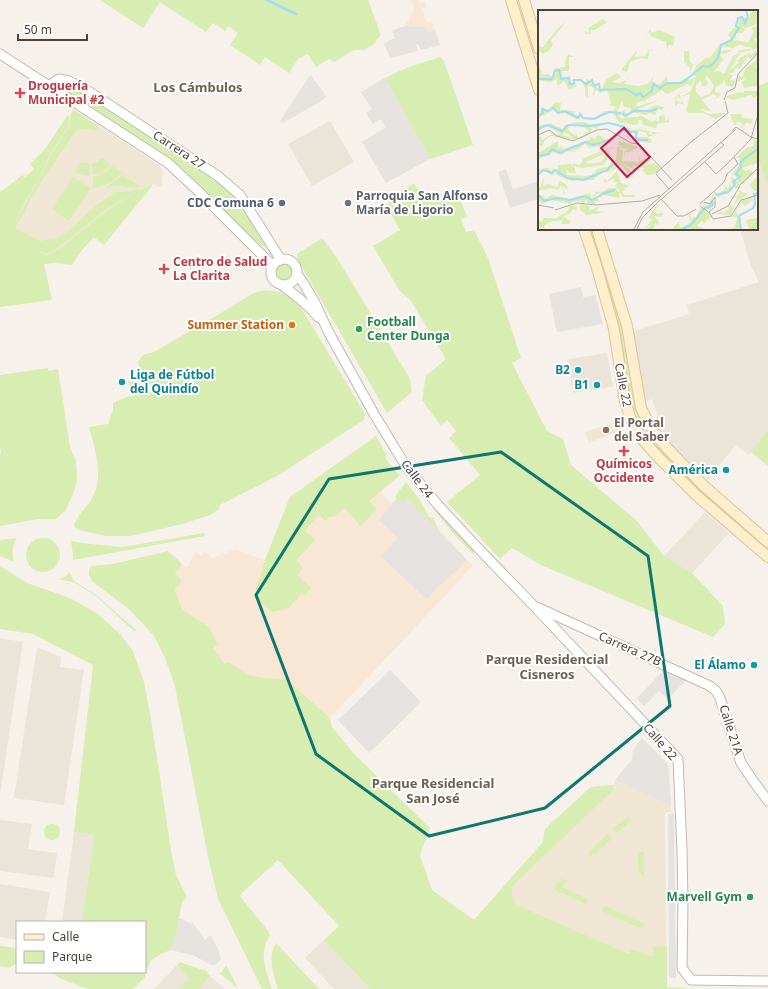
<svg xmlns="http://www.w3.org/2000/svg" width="768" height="989" font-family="'Noto Sans',sans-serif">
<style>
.residential{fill:#ebe4d9}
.commercial{fill:#f9e7d6}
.education{fill:#f0e6d4}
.green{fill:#d7edb1}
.parking{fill:#e5e2df}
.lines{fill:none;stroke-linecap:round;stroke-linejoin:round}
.stream{stroke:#a4dbf6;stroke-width:3}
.tertiary-casing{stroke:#c3b9ac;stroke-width:11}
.secondary-casing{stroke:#d9c398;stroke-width:12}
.tertiary{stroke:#fff;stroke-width:9}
.secondary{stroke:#ffefcc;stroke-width:10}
.marked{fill:none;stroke:#0f766e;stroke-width:3;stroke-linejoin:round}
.health-dot{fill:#e0444e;stroke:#fff;stroke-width:1.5}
.service-dot{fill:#5c6f8a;stroke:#fff;stroke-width:1.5}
.worship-dot{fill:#6b7280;stroke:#fff;stroke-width:1.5}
.food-dot{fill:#e8710a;stroke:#fff;stroke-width:1.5}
.leisure-dot{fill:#2e9e5b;stroke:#fff;stroke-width:1.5}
.culture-dot{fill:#0f9aa8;stroke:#fff;stroke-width:1.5}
.education-dot{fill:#8d6e63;stroke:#fff;stroke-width:1.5}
.labels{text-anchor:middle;stroke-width:4;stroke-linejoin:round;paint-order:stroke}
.health-label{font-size:12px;font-weight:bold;fill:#be3a42;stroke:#fff;text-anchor:start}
.street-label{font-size:12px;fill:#4c4238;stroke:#fff}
.worship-label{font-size:12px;font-weight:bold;fill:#5b616d;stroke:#fff;text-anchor:start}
.service-label{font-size:12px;font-weight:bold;fill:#4e5e75;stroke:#fff;text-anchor:end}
.leisure-label{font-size:12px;font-weight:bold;fill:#27864d;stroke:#fff;text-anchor:start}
.food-label{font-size:12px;font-weight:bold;fill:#c56008;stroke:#fff;text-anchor:end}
.culture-label{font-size:12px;font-weight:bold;fill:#0d838f;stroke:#fff;text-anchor:end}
.education-label{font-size:12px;font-weight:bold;fill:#785e54;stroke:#fff;text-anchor:start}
.neighbourhood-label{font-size:13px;font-weight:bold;fill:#6f5f4e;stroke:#fff}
.inset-river{fill:none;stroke:#a4dbf6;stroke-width:2}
.inset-road{fill:none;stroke:#b2aca3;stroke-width:1}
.view{fill:#c2185b;fill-opacity:0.15;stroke:#c2185b;stroke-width:2}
.inset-edge{fill:none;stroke:#4c4238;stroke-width:2}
</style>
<rect width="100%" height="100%" fill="#f6f2eb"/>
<g class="residential">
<path d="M 330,121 L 354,162 L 312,186 L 288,144 Z"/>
<path d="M 757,155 L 768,188 L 768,429 L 749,455 L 736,445 L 708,479 L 667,440 L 655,417 L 658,416 L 652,399 L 647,401 L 645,399 L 633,336 L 635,331 L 689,314 L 687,305 L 759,282 L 751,265 L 740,229 L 757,229 Z"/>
<path d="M 607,353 L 613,387 L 573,393 L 568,359 Z"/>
<path d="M 705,512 L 729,533 L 692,573 L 664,556 Z"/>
<path d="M 0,638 L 23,642 L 0,796 Z"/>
<path d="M 37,647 L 61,657 L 60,667 L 84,670 L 64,805 L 14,798 Z"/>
<path d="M 0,820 L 32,824 L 28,849 L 57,853 L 54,878 L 0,871 Z"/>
<path d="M 74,832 L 94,835 L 82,922 L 62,922 Z"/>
<path d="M 0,884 L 50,892 L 45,922 L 17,922 L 17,940 L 0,937 Z"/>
<path d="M 324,940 L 370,989 L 334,989 L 305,958 Z"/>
<path d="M 177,965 L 210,976 L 224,988 L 223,989 L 154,989 Z"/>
</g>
<g class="commercial">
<path d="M 411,0 L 419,0 L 420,4 L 425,2 L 427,7 L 422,9 L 426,22 L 432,21 L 435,30 L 429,32 L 425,27 L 405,26 L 414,9 Z"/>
<path d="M 359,448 L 380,492 L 392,504 L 396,499 L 403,504 L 408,499 L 473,566 L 330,718 L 286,679 L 266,678 L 248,675 L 229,662 L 225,664 L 213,648 L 209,627 L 182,609 L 175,589 L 182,580 L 175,574 L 182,564 L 187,568 L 195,552 L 201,556 L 204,552 L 213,558 L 235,549 L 265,560 L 290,497 Z"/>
</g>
<g class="education">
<path d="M 73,109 L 159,165 L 163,172 L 162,177 L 163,186 L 159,187 L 152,184 L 109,209 L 59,249 L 47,255 L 8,234 L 25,202 L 41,175 L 50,154 L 69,125 L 69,117 Z"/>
<path d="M 621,420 L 625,429 L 589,443 L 585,432 Z"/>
<path d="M 642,738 L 666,762 L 668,766 L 669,770 L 671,812 L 665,813 L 667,987 L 474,920 L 543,842 L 545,829 L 591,787 L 614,785 L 615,780 L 632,760 L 633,751 Z"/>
</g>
<g class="green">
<path d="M 100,0 L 368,0 L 381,35 L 373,45 L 364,50 L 354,50 L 334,62 L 329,59 L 316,67 L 308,54 L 298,59 L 289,73 L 265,57 L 260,65 L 230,45 L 238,33 L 228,26 L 225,31 L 213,23 L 206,32 L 160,2 L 143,28 Z"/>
<path d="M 440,57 L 444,61 L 473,145 L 430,159 L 385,78 L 406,68 Z"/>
<path d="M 768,82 L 768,188 L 757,155 L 757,86 Z"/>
<path d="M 64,85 L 76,87 L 164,145 L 227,189 L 268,246 L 267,247 L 263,247 L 241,227 L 182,168 L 102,115 L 62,90 L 61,88 Z"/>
<path d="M 73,110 L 98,126 L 95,131 C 87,128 80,127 74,133 L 28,203 C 26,212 19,219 15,228 L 40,241 L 50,239 L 53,241 L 66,233 L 96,206 L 111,195 L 117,192 L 124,192 L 139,189 L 139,190 L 108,208 L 58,248 L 46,254 L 9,234 L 26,203 L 41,176 L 51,155 L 70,125 L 70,117 Z"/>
<path d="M 68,115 L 69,117 L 69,125 L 50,154 L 41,175 L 25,202 L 9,234 L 47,255 L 59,249 L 109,209 L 135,193 L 152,184 L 152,186 L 104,245 L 94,237 L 82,250 L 72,265 L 54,263 L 44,264 L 52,300 L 0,307 L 0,192 L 15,181 L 22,175 L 25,177 L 34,169 L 30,164 L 45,149 Z"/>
<path d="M 102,158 L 111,164 C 106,170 100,174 93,175 L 92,164 L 97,162 Z"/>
<path d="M 81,162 L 90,164 L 90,176 L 82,175 L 75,172 Z"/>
<path d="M 112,166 L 122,172 C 115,181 104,187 93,188 L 93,177 L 104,173 Z"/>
<path d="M 123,175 L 140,186 L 136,188 L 119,186 L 106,187 Z"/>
<path d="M 73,177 L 91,188 L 69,221 L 52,209 Z"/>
<path d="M 414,183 L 424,201 L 456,188 L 467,217 L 461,219 L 466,232 L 474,230 L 488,258 L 521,358 L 512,363 L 547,431 L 563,439 L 571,465 L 637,521 L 664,556 L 692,573 L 723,606 L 725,624 L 713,637 L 543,566 L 512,548 L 500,559 L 447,502 L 480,475 L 449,438 L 456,431 L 447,420 L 441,426 L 422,400 L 426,376 L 446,359 L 411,301 L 399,290 L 373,246 L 400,230 L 386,205 Z"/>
<path d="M 322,238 L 337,258 L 410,379 L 412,392 L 387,413 L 298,260 L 297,254 Z"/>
<circle cx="284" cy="272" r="9"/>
<path d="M 607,274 L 620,322 L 634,401 L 646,428 L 644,430 L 630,402 L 604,275 Z"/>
<path d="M 266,290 C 284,292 290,296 302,309 L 365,414 L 364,420 L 277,476 L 220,505 L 219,509 L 210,515 L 182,524 L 131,536 L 106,536 L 79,530 L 74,526 C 77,515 85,509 91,500 C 105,477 95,450 89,427 L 108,424 L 113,410 L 113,403 C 120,400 126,396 134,396 L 128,382 L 135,379 L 148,382 L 138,364 C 141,354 145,354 154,352 L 211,319 L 250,295 L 257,292 Z"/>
<path d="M 48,368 L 49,371 L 58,369 L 70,447 L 76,461 L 77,475 L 76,485 L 71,499 L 65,511 L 56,519 L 38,519 L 0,526 L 0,454 L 1,453 L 0,446 L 0,375 Z"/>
<path d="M 768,429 L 768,466 L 751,452 Z"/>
<path d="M 376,436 L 386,454 L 386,459 L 397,473 L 400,475 L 380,492 L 378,490 L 379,492 L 369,501 L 377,509 L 361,526 L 345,508 L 335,516 L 329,517 L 326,521 L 319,515 L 305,530 L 315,540 L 296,560 L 303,568 L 298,575 L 311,588 L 304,596 L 302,593 L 288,609 L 272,612 L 254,597 L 265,560 L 290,497 Z"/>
<path d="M 652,437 L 667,457 L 708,497 L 766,547 L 764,549 L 706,499 L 665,459 L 650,439 Z"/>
<path d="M 406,482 L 420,500 L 429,517 L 433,518 L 440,532 L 408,499 L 403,505 L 396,499 L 396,495 Z"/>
<path d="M 434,507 L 474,551 L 473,554 C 462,542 450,531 441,518 C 438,514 435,512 434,507 Z"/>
<path d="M 204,533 L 205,536 L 73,560 L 73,555 L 71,541 L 90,544 L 122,547 Z"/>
<circle cx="43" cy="555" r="17"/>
<path d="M 17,538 C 12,545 12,554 14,562 L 0,556 L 0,540 Z"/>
<path d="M 168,551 L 182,564 L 175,574 L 182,580 L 175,589 L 182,609 L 209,627 L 218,645 L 213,648 L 225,664 L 229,662 L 248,675 L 266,678 L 286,679 L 330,718 L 332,727 L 355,755 L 430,828 L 420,855 L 432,890 L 474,920 L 543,842 L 545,829 L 591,787 L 614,785 L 613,790 L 511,887 L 514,904 L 629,954 L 631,949 L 653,957 L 653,946 L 667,946 L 667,987 L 686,988 L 686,989 L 370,989 L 324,940 L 339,926 L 278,860 L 243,892 L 240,896 L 268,931 L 270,936 C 258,952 266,972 272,989 L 262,989 L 218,899 L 208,857 L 175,686 L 165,658 L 154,636 L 129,609 L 93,582 L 89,575 L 89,570 L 92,566 L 113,564 Z"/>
<path d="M 0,566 L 27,583 L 70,598 L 98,614 L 120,634 L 133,651 L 144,682 L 151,719 L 171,850 L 176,875 L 187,897 L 182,902 L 176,936 L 171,950 L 161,954 L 150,961 L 145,977 L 133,989 L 88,989 L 61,979 L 52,972 L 145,972 L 145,922 L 82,922 L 94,835 L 74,832 L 93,665 L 33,634 L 0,629 Z"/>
<path d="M 69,572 L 74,581 L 96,595 L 136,630 L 135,632 L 96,596 L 73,582 L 58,579 C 63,578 66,577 69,572 Z"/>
<path d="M 628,816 L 632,820 L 617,833 L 613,829 Z"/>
<circle cx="52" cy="832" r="8"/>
<path d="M 608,834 L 612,838 L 601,849 L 600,849 L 596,854 L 593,853 L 591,855 L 587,854 Z"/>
<path d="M 638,852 L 644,852 L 644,876 L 642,875 L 642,874 L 638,872 L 639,866 L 638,865 Z"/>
<path d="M 561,879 L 568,881 L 561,887 L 588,899 L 586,904 L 555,890 L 554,886 Z"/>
<path d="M 604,906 L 645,924 L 642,929 L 602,911 Z"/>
<path d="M 276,943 L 319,989 L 278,989 C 274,976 267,955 276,943 Z"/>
<path d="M 0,946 L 17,948 L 17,963 L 9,968 L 0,966 Z"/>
<path d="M 180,962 L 206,971 L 210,976 L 198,989 L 179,989 L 190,978 L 177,965 Z"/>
<path d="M 226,965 L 238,988 L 219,973 L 222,972 Z"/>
</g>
<g class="parking">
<path d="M 405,26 L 425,27 L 429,32 L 435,30 L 440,45 L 421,50 L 418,44 L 416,45 L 418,51 L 390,58 L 384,43 L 395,38 L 392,30 Z"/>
<path d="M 310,75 L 325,94 L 326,96 L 325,98 L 323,100 L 283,123 L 280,121 Z"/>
<path d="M 385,78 L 430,159 L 386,183 L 362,142 L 386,127 L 381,119 L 373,124 L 366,113 L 372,109 L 361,92 Z"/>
<path d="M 506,169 L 513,189 L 539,181 L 539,199 L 510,208 L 498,172 Z"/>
<path d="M 581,287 L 583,297 L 595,295 L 603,324 L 557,332 L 549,294 Z"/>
<path d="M 396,499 L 403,504 L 408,499 L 467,560 L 426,599 L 381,556 L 398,538 L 379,520 Z"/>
<path d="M 390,670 L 421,702 L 369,753 L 338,720 Z"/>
<path d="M 663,671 L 686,680 L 668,699 L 659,691 L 644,706 L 637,698 Z"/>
<path d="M 642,738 L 666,762 L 668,766 L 671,805 L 615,780 L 632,760 L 633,751 Z"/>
<path d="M 674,813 L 676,978 L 669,978 L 668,814 Z"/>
<path d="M 179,918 L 190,923 L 193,923 L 205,940 L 211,935 L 219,952 L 221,959 L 219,962 L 214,965 L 209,964 L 193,955 L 183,953 L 171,950 L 176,936 Z"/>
</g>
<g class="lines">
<path class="stream" d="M 267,0 L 296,14"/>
<defs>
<g id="tertiary">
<path d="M 0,54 L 168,163 L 197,190 L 273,266"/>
<path d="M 48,86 L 59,79 L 69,81 L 90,92 L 218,176 L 240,195 L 281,260"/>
<circle cx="284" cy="272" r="13"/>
<path d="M 297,274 L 304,284 L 315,303 L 328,331 L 374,414 L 404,463 L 413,475 L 438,505 L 477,547 L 534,606 L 678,759 L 682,850 L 683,902 L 682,968 L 691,980 L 768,981"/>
<path d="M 283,286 C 295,295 308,304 318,317"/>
<path d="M 539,608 L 710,686 L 716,691 L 720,698 L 741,763 L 754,782 L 768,801"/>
</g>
<g id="secondary">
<path d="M 511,0 L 539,90"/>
<path d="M 524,0 L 539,49"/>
<path d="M 584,229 L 597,268 L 614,329 L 625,402 L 631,419 L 641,438 L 659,458 L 696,495 L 768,557"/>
<path d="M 597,229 L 627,326 L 641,408 L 653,431 L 667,448 L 703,485 L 768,542"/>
</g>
</defs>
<use href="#tertiary" class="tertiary-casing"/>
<use href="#secondary" class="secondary-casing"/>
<use href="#tertiary" class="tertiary"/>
<use href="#secondary" class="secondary"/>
</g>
<path class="marked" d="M 501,452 L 648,556 L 670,706 L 545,808 L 429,836 L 316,754 L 256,595 L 329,479 Z"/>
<g class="health-dot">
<path d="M18 87h4v4h4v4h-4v4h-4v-4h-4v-4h4z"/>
<path d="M162 263h4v4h4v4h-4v4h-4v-4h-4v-4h4z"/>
<path d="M622 445h4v4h4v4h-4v4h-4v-4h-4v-4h4z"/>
</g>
<circle class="service-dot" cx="282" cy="203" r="4"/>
<circle class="worship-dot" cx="348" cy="203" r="4"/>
<circle class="food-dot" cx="292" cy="325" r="4"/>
<g class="leisure-dot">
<circle cx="359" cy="329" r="4"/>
<circle cx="750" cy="897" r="4"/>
</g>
<g class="culture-dot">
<circle cx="578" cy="370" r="4"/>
<circle cx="122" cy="382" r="4"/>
<circle cx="597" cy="385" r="4"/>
<circle cx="726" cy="470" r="4"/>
<circle cx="754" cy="665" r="4"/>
</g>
<circle class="education-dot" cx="606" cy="430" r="4"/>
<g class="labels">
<g class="health-label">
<text x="28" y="90">Droguería<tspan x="28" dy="14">Municipal #2</tspan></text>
<text x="173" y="266">Centro de Salud<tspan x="173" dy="14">La Clarita</tspan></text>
<text x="624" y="468" text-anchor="middle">Químicos<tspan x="624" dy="14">Occidente</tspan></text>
</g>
<g class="street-label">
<text transform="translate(179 150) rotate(33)" y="4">Carrera 27</text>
<text transform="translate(623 385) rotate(79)" y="4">Calle 22</text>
<text transform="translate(417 479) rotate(53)" y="4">Calle 24</text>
<text transform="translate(630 649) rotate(24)" y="4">Carrera 27B</text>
<text transform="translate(731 730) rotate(72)" y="4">Calle 21A</text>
<text transform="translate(660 742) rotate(49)" y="4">Calle 22</text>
</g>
<g class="worship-label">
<text x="356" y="200">Parroquia San Alfonso<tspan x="356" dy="14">María de Ligorio</tspan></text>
</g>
<g class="service-label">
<text x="274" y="207">CDC Comuna 6</text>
</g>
<g class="leisure-label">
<text x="367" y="326">Football<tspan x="367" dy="14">Center Dunga</tspan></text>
<text x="742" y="901" text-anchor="end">Marvell Gym</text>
</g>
<g class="food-label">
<text x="284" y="329">Summer Station</text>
</g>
<g class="culture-label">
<text x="570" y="374">B2</text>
<text x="130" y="379" text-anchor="start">Liga de Fútbol<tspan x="130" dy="14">del Quindío</tspan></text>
<text x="589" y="389">B1</text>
<text x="718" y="474">América</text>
<text x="746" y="669">El Álamo</text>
</g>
<g class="education-label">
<text x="614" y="427">El Portal<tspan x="614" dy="14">del Saber</tspan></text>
</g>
<g class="neighbourhood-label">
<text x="198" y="92">Los Cámbulos</text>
<text x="547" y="664">Parque Residencial<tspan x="547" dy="15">Cisneros</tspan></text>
<text x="433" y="788">Parque Residencial<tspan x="433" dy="15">San José</tspan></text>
</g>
</g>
<g transform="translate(538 10)">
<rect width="220" height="220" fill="#f6f2eb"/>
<path d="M 220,1 L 220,14 L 208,18 L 203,16 L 207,19 L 205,23 L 196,23 L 199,28 L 194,30 L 210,32 L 216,22 L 213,18 L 220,16 L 220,27 L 216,29 L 220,32 L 220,38 L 202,43 L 192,60 L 202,52 L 199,52 L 203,47 L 212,43 L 213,45 L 218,41 L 220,43 L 213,49 L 210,47 L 201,59 L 197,58 L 196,62 L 190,64 L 195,65 L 192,70 L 197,71 L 195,77 L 188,75 L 186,70 L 183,70 L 186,71 L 184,74 L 178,77 L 177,82 L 183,83 L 180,88 L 173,89 L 180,87 L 176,84 L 164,90 L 173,101 L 161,99 L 171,104 L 188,103 L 178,109 L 166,103 L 151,103 L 148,101 L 152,84 L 142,86 L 144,90 L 139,86 L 138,90 L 143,93 L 145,91 L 146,95 L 141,93 L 137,96 L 137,88 L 140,84 L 149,81 L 142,84 L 142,87 L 153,81 L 158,66 L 153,66 L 159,55 L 169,47 L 172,48 L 181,35 L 194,30 L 190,25 L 196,18 L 201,17 L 199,15 L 202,7 L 205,12 L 207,7 L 209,9 L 212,7 L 212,3 ZM 200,35 L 205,35 L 207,37 L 212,37 L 215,39 L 200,40 L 201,43 L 195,46 L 186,64 L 182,61 L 176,62 L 186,49 L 182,46 L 184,43 L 187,44 L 194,40 L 183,41 L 183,36 L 195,38 ZM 169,65 L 176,76 L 172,84 L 163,87 L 158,82 L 158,75 L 163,70 L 164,76 L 168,76 L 170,73 L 167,69 ZM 65,9 L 69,12 L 57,20 L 52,20 L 53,24 L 48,24 L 48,28 L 47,21 L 51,23 L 50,18 ZM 28,12 L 13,30 L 15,34 L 12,40 L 5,44 L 2,41 L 0,47 L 0,36 L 5,37 L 20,18 ZM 112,19 L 113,23 L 122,20 L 137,27 L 135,36 L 131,34 L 129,40 L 128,32 L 113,26 L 111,22 L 106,31 ZM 99,40 L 97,47 L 107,46 L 111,40 L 118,40 L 111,41 L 110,49 L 103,48 L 92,52 L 89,62 L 83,60 ZM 146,41 L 151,41 L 152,52 L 155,54 L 152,63 L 152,57 L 146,52 ZM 31,44 L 36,47 L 31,47 L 31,61 L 24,61 L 24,67 L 32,66 L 31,72 L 39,76 L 31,80 L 26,71 L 21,75 L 22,80 L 19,73 L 19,69 L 12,72 L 0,70 L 0,57 L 3,58 L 4,65 L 9,64 L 15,67 L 16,58 L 27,57 L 28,47 ZM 220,49 L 218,58 L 220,59 L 220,75 L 206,78 L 204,72 L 209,67 L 200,72 L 200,67 L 205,66 L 207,59 ZM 79,63 L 83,67 L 74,72 L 82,73 L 88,70 L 92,65 L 86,74 L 101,76 L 111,73 L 116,65 L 114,71 L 121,75 L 129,66 L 130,72 L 139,74 L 147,68 L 152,70 L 157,67 L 153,77 L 150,74 L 129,84 L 124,80 L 106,91 L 100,92 L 98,96 L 101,96 L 124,89 L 100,99 L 108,100 L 118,95 L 126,97 L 124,100 L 120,99 L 117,105 L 112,103 L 108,105 L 95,102 L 88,108 L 104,106 L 114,112 L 117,110 L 121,112 L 121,107 L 126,104 L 128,112 L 132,106 L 131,112 L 119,114 L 118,118 L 105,115 L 104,110 L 100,110 L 100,114 L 96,115 L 81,112 L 74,102 L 78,97 L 71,95 L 73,93 L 69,80 L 62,83 L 58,80 L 55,87 L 56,78 L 50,75 L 50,87 L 47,86 L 47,78 L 44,71 L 48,72 L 48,68 L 56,74 L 61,73 L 58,77 L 63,80 L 69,69 ZM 84,91 L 86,97 L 93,98 L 93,100 L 89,104 L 87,99 L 83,102 L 88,108 L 83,109 L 81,106 L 84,105 L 79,102 ZM 206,81 L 220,81 L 220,85 L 216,88 L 213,85 L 195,90 L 189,88 L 189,86 L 201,82 L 206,83 ZM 18,92 L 23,93 L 22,100 L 38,101 L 35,103 L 40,107 L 42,103 L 46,107 L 56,108 L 67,101 L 73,102 L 55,110 L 45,109 L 43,107 L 39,109 L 27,103 L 19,104 L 18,99 L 13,98 L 12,102 L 0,108 L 4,97 L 10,100 ZM 192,104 L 203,104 L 204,108 L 215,109 L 213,114 L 208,113 L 202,119 L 205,114 L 199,111 L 197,116 ZM 40,112 L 46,112 L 55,116 L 70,112 L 88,116 L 93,120 L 103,119 L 104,116 L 104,120 L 112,121 L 110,124 L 116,125 L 113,122 L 121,122 L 122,126 L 120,122 L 116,125 L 110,127 L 108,123 L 101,121 L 99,127 L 110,127 L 114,130 L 113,133 L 97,131 L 97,122 L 92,124 L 86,121 L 88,120 L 84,116 L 70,114 L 59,117 L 60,119 L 53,117 L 54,122 L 42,129 L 36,130 L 37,127 L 35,130 L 33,126 L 26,122 L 25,126 L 33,127 L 32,129 L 13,126 L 6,131 L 5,136 L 0,135 L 3,132 L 0,132 L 0,128 L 3,126 L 4,130 L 12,125 L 23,124 L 9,115 L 0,121 L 0,116 L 11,113 L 25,119 L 27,115 ZM 31,115 L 45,116 L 51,122 L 46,122 L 48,125 L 40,128 L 37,121 L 38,126 L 30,120 ZM 58,121 L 62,126 L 67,129 L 73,128 L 74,131 L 68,136 L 53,137 L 53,139 L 47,134 L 39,140 L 32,139 L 39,142 L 29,141 L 24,145 L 14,142 L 12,145 L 0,149 L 0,143 L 20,131 L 20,139 L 23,136 L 25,139 L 53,129 L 51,126 L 57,129 L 60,124 ZM 215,129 L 220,132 L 220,153 L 204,158 L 212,166 L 208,161 L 211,159 L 216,163 L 199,179 L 197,179 L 199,174 L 194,176 L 193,171 L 194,167 L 201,174 L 198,166 L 194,164 L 201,155 L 202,148 L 198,148 L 209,138 L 216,136 ZM 81,131 L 101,137 L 92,142 L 87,142 L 87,149 L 86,141 L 90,139 L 80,138 L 85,141 L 84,151 L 101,152 L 102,145 L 102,151 L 108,148 L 113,151 L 108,155 L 116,153 L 122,158 L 117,164 L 109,165 L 104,160 L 106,158 L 94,156 L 99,161 L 84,153 L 93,161 L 89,167 L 94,166 L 95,161 L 95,167 L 86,169 L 90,163 L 83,155 L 74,161 L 76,154 L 73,161 L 62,163 L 56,170 L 33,171 L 19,165 L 17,159 L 20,159 L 20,155 L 33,154 L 34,157 L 35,153 L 42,155 L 46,148 L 66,140 L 65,145 L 47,152 L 52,154 L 63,152 L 67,146 L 67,139 L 75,137 L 77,138 L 69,139 L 70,144 L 72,139 L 72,145 L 66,155 L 43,158 L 36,156 L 38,163 L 32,163 L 28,159 L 29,165 L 47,166 L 54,165 L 54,162 L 56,164 L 59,159 L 69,157 L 75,151 L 73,149 L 74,147 L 78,153 L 79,136 L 86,138 L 80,135 ZM 15,154 L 16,164 L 13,166 L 9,161 L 4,162 L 0,167 L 0,159 L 10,158 L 14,162 ZM 79,161 L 83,173 L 89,175 L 91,173 L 90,177 L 81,179 L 77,177 L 79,175 L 76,176 L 80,172 L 76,172 L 75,169 L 66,173 L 67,170 L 64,171 L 67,169 L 69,171 ZM 220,166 L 220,181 L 216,181 L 210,186 L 216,180 L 211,175 ZM 6,168 L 5,176 L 11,174 L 19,177 L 22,171 L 29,175 L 30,180 L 24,176 L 27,183 L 27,185 L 23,176 L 20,180 L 12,178 L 0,181 ZM 186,173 L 190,179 L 192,173 L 194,181 L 181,187 L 176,185 L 173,193 L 175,189 L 177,195 L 169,200 L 164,196 L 171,195 L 168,192 L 171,193 L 176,182 L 181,184 L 187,178 ZM 71,178 L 78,178 L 80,182 L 83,178 L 89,179 L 84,181 L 86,185 L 95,185 L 99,187 L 84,187 L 82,182 L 81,188 L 65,185 L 64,187 L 59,187 L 62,192 L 57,191 L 57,194 L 50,193 L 48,189 L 47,192 L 35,191 L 33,194 L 13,190 L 4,194 L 0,189 L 0,184 L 6,186 L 7,189 L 14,185 L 31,189 L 52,183 L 54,189 L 63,186 L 61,183 L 53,188 L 59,181 L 62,183 ZM 200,180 L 210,184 L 197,193 L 193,205 L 176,204 L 187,202 L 191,199 L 190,196 L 195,196 L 199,188 L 196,185 L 200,186 L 202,183 ZM 213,187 L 215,190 L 207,196 L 204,193 L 198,201 L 200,205 L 212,198 L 200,206 L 203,218 L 196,219 L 189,217 L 197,218 L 199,207 L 191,207 L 195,205 L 204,190 ZM 42,194 L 52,196 L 51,201 L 62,196 L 58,201 L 68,202 L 49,205 L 42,200 ZM 119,194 L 120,195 L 117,201 L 113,206 L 117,202 L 120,204 L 123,203 L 121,201 L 126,204 L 123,207 L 116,206 L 121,212 L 119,215 L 117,213 L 116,219 L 109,219 L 112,217 L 112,215 L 106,219 L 114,210 L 112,208 L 111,210 L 111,207 ZM 39,195 L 38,201 L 35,199 L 33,203 L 25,206 L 32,211 L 34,209 L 31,214 L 24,214 L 24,210 L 11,212 L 6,216 L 7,219 L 0,215 L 0,209 L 3,212 L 6,208 L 18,208 L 29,202 L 32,196 ZM 163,197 L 173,207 L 166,213 L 164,211 L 160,214 L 159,216 L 167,219 L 134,219 L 141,211 L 142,218 L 153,212 L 150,206 L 153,203 L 153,208 L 158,207 ZM 219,208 L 220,219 L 211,219 L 208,210 Z" fill="#d7edb1" fill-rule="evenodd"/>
<path class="inset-river" d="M 0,69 L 14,69 L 17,61 L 21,60 L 23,69 L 31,68 L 32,74 L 36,74 L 36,70 L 43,70 L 48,74 L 54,70 L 56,76 L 61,74 L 62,80 L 88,79 L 98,85 L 102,83 L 105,87 L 114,81 L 115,74 L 122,78 L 130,73 L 144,73 L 165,56 L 172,57 L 180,48 L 183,35 L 193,30 L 201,18 L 198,16 L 200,8 L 204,7 L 207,13 L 210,6 L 208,1M 84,103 L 87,106 L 96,101 L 114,101 L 119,98M 0,106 L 5,103 L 4,99 L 10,101 L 15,98 L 20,103 L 27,101 L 40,108 L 42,104 L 45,108 L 56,109 L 71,102 L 83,103M 0,119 L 10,115 L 24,121 L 30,115 L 51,116 L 71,113 L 86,117 L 92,122 L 98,122 L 98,127 L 101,130 L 110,130M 0,146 L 10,144 L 14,139 L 22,143 L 47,132 L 55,135 L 72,130M 0,164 L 6,160 L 14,163 L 17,160 L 29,168 L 46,170 L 69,160 L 75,154M 64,184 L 77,180M 0,185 L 6,191 L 20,188 L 32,190 L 47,186 L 54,190 L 63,185M 178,185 L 190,182 L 197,175 L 196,171 L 202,167 L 198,164 L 203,157 L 203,151 L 220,139M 145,219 L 153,215 L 167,198 L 174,196 L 175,192M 203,219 L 201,206 L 215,198 L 217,194 L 216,184 L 220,183"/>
<path class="inset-road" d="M 186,90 L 189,82 L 197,78 L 200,64 L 220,43M 194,121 L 198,117 L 213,127 L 220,129M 0,125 L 11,120 L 19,126 L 35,131 L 59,120 L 69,119 L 93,133 L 101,134 L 134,170M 153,132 L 190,103 L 187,91M 167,152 L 178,164 L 189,154 L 213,129 L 220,104M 118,163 L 153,132M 118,164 L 131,179M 202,175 L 220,158M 123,189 L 139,206 L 146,206 L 158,199M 166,192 L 172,194 L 177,187 L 177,197 L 171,202 L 175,209M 162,194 L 186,172 L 189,164 L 200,154 L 196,147M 0,195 L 16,198M 162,196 L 172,203M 17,200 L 39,193 L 58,195 L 104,191 L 122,185M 174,204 L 190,196 L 202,176M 175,209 L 193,206 L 203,190 L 220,185M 96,219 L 105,202 L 198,119M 99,219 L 104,208 L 120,192 L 186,135 L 182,132"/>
<path class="view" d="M 86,118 L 112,147 L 89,167 L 63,138 Z"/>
<rect width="220" height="220" class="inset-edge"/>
</g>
<rect x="16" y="921" width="130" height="52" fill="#ffffff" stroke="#b7b3af"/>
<rect x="24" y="934" width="20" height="6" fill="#ffefcc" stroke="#b7b3af"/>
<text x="52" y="941" font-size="12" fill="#4c4238">Calle</text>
<rect x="24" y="951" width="20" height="12" fill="#d7edb1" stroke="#b7b3af"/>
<text x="52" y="961" font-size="12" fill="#4c4238">Parque</text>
<path d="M18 34v6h69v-6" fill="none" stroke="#4c4238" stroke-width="2"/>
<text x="24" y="34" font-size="12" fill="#4c4238" stroke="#ffffff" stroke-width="3" paint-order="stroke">50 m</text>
</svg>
